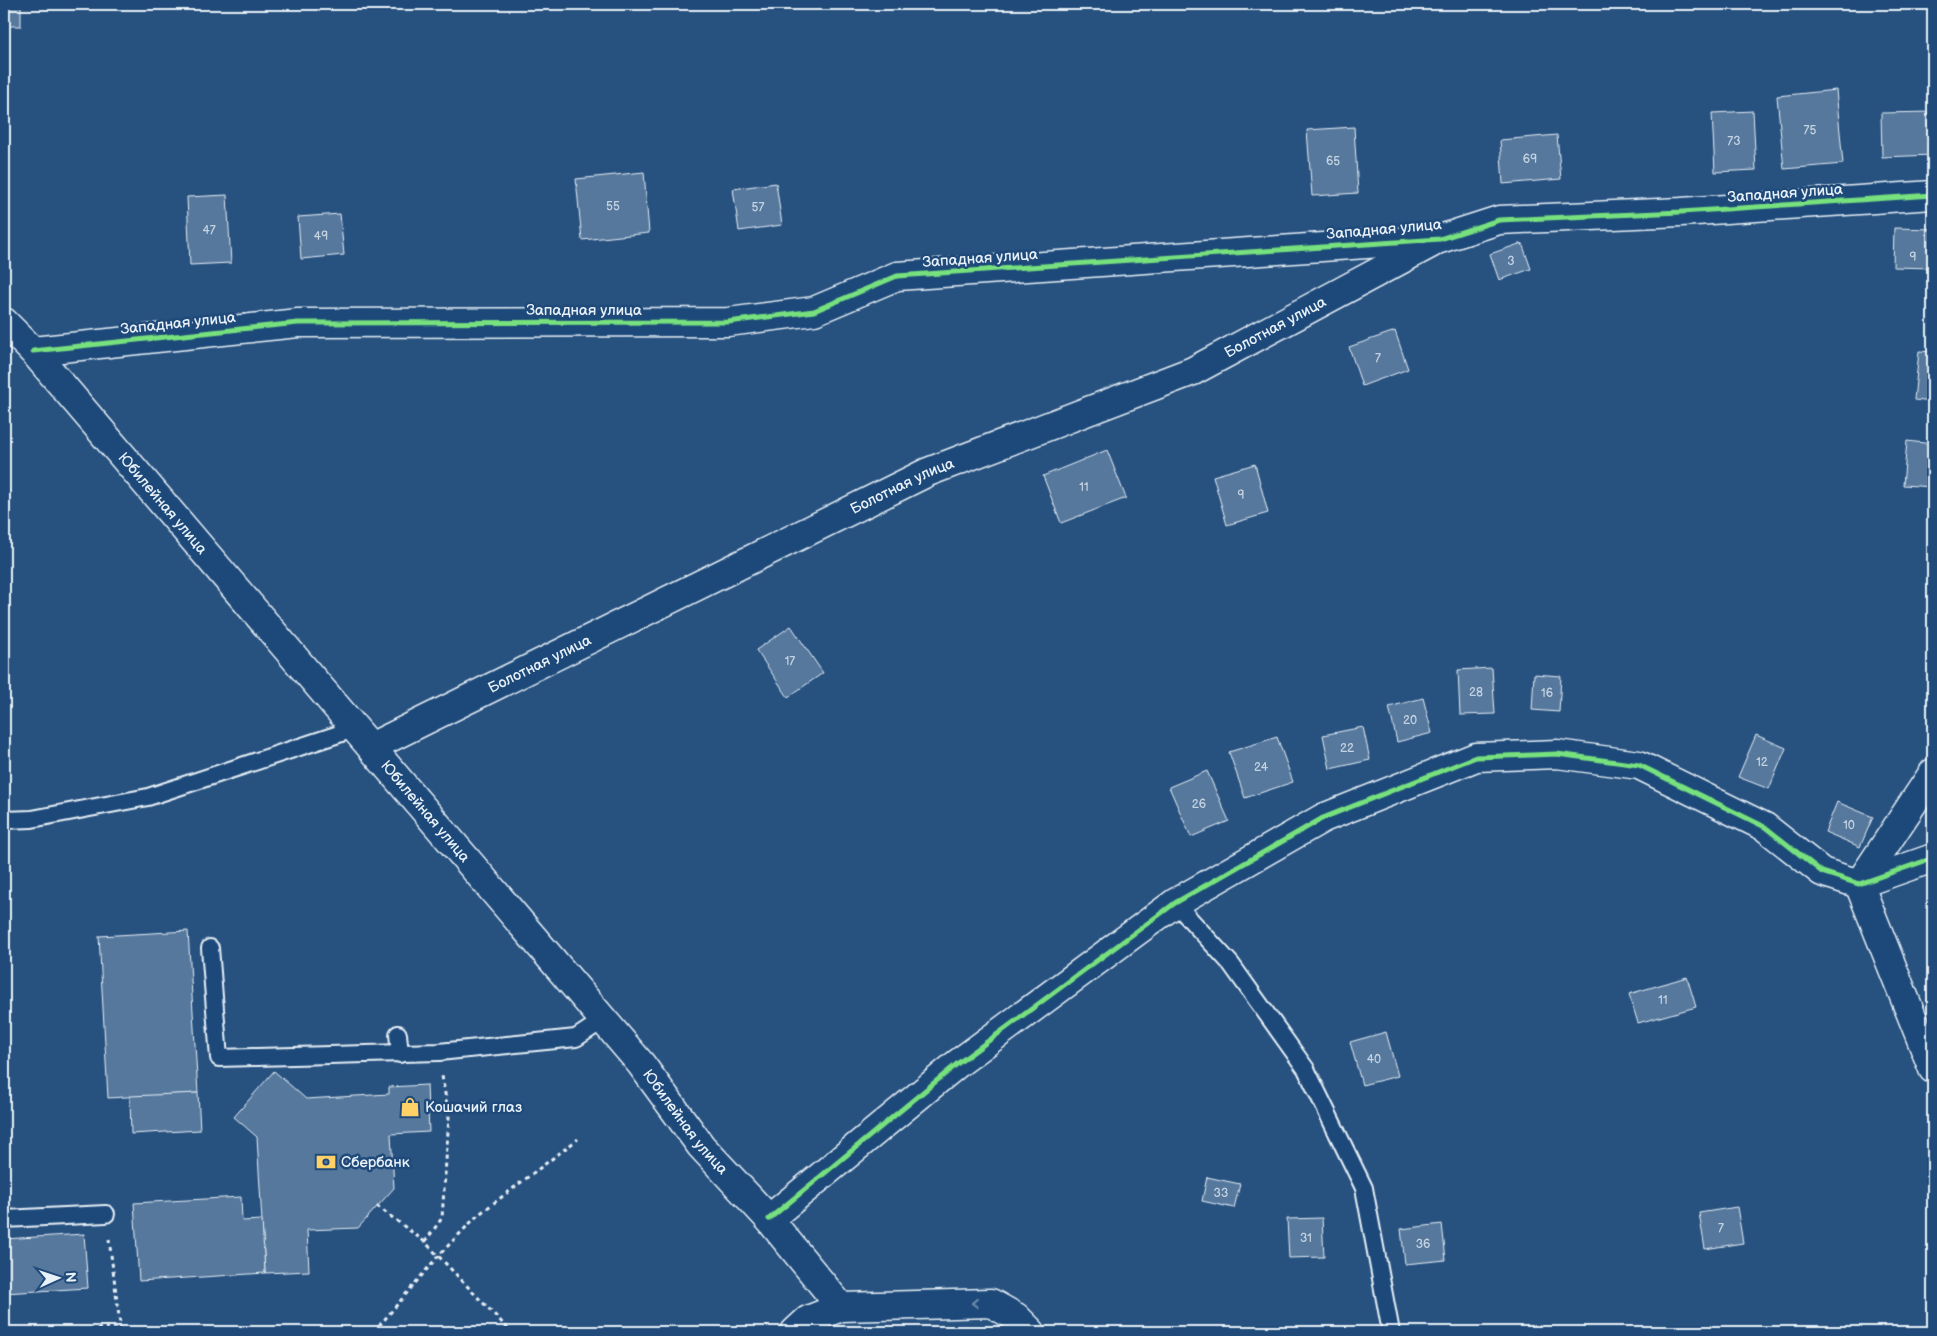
<svg xmlns="http://www.w3.org/2000/svg" width="1937" height="1336" font-family="'Balsamiq Sans',sans-serif">
<style>
.building{fill:#57789d;stroke:#e8f1f8}
.lines{fill:none;stroke-linecap:round;stroke-linejoin:round}
.service-casing{stroke:#e8f1f8;stroke-width:20}
.minor-casing{stroke:#e8f1f8;stroke-width:31}
.secondary-casing{stroke:#e8f1f8;stroke-width:31}
.path{stroke:#e8f1f8;stroke-width:3;stroke-dasharray:4 4;stroke-linecap:butt}
.service{stroke:#1f4a7a;stroke-width:16}
.minor{stroke:#1f4a7a;stroke-width:28}
.secondary{stroke:#1f4a7a;stroke-width:28}
.cycleway-casing{stroke:#1f4a7a;stroke-width:8}
.cycleway{stroke:#77e17e;stroke-width:5}
.oneway{stroke:#6f8dac}
.labels{text-anchor:middle;stroke-width:5;stroke-linejoin:round;paint-order:stroke}
.number-label{font-size:12px;fill:#c4d3e1}
.street-label{font-size:15px;fill:#e8f1f8;stroke:#1f4a7a}
.poi-label{font-size:15px;fill:#e8f1f8;stroke:#1f4a7a;text-anchor:start}
</style>
<rect width="100%" height="100%" fill="#27517f"/>
<filter id="ink" filterUnits="userSpaceOnUse"><feTurbulence type="fractalNoise" baseFrequency=".02" numOctaves="2"/><feDisplacementMap in="SourceGraphic" scale="10" xChannelSelector="R" yChannelSelector="G"/><feConvolveMatrix kernelMatrix="1 2 1 2 8 2 1 2 1" color-interpolation-filters="sRGB"/></filter>
<g filter="url(#ink)">
<g class="building">
<rect x="4" y="4" width="17" height="22"/>
<path d="M 1836,90 L 1843,164 L 1784,169 L 1777,96 Z"/>
<path d="M 1753,111 L 1756,170 L 1715,172 L 1712,113 Z"/>
<path d="M 1933,112 L 1933,155 L 1882,157 L 1881,113 Z"/>
<path d="M 1354,127 L 1358,193 L 1312,196 L 1307,130 Z"/>
<path d="M 1557,135 L 1561,179 L 1503,184 L 1500,140 Z"/>
<path d="M 644,172 L 649,233 L 582,240 L 576,179 Z"/>
<path d="M 776,183 L 782,225 L 739,231 L 733,189 Z"/>
<path d="M 227,195 L 231,263 L 190,265 L 187,197 Z"/>
<path d="M 340,214 L 344,255 L 301,259 L 298,217 Z"/>
<path d="M 1894,228 L 1933,229 L 1933,268 L 1893,267 Z"/>
<path d="M 1522,243 L 1531,269 L 1499,280 L 1490,254 Z"/>
<path d="M 1395,331 L 1408,369 L 1362,386 L 1349,347 Z"/>
<path d="M 1919,351 L 1933,352 L 1933,402 L 1914,400 Z"/>
<path d="M 1907,441 L 1933,444 L 1933,487 L 1903,485 Z"/>
<path d="M 1107,450 L 1126,498 L 1061,523 L 1043,476 Z"/>
<path d="M 1255,464 L 1268,513 L 1227,525 L 1213,476 Z"/>
<path d="M 791,626 L 823,673 L 788,697 L 756,650 Z"/>
<path d="M 1492,668 L 1495,714 L 1460,715 L 1458,670 Z"/>
<path d="M 1534,674 L 1561,676 L 1559,712 L 1532,710 Z"/>
<path d="M 1423,698 L 1432,733 L 1397,742 L 1389,707 Z"/>
<path d="M 1363,727 L 1370,760 L 1330,769 L 1323,735 Z"/>
<path d="M 1756,735 L 1786,748 L 1769,789 L 1738,777 Z"/>
<path d="M 1277,737 L 1293,782 L 1245,798 L 1229,752 Z"/>
<path d="M 1207,771 L 1229,821 L 1191,837 L 1169,787 Z"/>
<path d="M 1837,802 L 1873,817 L 1860,847 L 1825,832 Z"/>
<path d="M 188,931 L 198,1093 L 108,1098 L 99,936 Z"/>
<path d="M 1687,977 L 1696,1007 L 1638,1023 L 1629,994 Z"/>
<path d="M 1386,1032 L 1398,1076 L 1362,1085 L 1350,1042 Z"/>
<path d="M 274,1071 L 306,1099 L 389,1094 L 389,1087 L 427,1085 L 429,1132 L 391,1134 L 394,1188 L 358,1228 L 307,1230 L 309,1271 L 265,1273 L 257,1137 L 234,1117 Z"/>
<path d="M 198,1093 L 200,1130 L 131,1134 L 130,1096 Z"/>
<path d="M 1207,1177 L 1240,1184 L 1234,1208 L 1202,1201 Z"/>
<path d="M 241,1197 L 242,1221 L 262,1220 L 265,1273 L 139,1281 L 134,1203 Z"/>
<path d="M 1737,1207 L 1743,1243 L 1705,1249 L 1699,1213 Z"/>
<path d="M 1322,1218 L 1324,1257 L 1289,1258 L 1287,1219 Z"/>
<path d="M 1442,1224 L 1446,1260 L 1405,1264 L 1401,1229 Z"/>
<path d="M 84,1234 L 88,1288 L 4,1293 L 4,1239 Z"/>
</g>
<g class="lines">
<defs>
<g id="service">
<path d="M 4,820 L 32,819 L 148,797 L 354,729"/>
<path d="M 1175,903 L 1231,964 L 1306,1069 L 1364,1188 L 1391,1332"/>
<path d="M 210,948 L 219,1058 L 439,1052 L 576,1038 L 603,1020"/>
<path d="M 398,1034 L 400,1054"/>
<path d="M 4,1219 L 106,1214"/>
</g>
<g id="minor">
<path d="M 33,351 L 298,323 L 728,322 L 814,311 L 897,276 L 1440,239 L 1499,220 L 1681,212 L 1933,195"/>
<path id="s1" d="M 371,747 L 928,472 L 1193,371 L 1432,243"/>
<path d="M 1933,773 L 1859,884 L 1933,1069"/>
<path d="M 769,1219 L 957,1064 L 1175,903 L 1323,818 L 1476,757 L 1557,754 L 1639,765 L 1765,827 L 1822,872 L 1859,884 L 1933,858"/>
</g>
<g id="secondary">
<path id="s2" d="M 4,322 L 33,351 L 641,1064 L 701,1146 L 769,1219 L 841,1307"/>
<path d="M 795,1332 L 808,1320 L 841,1307 L 991,1303 L 1016,1317 L 1031,1332"/>
</g>
</defs>
<use href="#service" class="service-casing"/>
<use href="#minor" class="minor-casing"/>
<use href="#secondary" class="secondary-casing"/>
<g class="path">
<path d="M 377,1206 L 425,1242 L 511,1332"/>
<path d="M 109,1239 L 121,1332"/>
<path d="M 425,1242 L 442,1218 L 449,1117 L 442,1076"/>
<path d="M 25,1332 L 120,1327"/>
<path d="M 374,1332 L 439,1255 L 478,1215 L 578,1139"/>
</g>
<use href="#service" class="service"/>
<use href="#minor" class="minor"/>
<use href="#secondary" class="secondary"/>
<defs>
<g id="cycleway">
<path d="M 33,351 L 298,323 L 728,322 L 814,311 L 897,276 L 1440,239 L 1499,220 L 1681,212 L 1933,195"/>
<path d="M 769,1219 L 957,1064 L 1175,903 L 1323,818 L 1476,757 L 1557,754 L 1639,765 L 1765,827 L 1822,872 L 1859,884 L 1933,858"/>
</g>
</defs>
<use href="#cycleway" class="cycleway-casing"/>
<use href="#cycleway" class="cycleway"/>
</g>
<defs><path id="oneway-chevron" d="M-2-3.5L2.5 0L-2 3.5" fill="none" stroke-width="1.6" stroke-linecap="round" stroke-linejoin="round" transform="scale(1.25)"/></defs>
<use class="oneway" href="#oneway-chevron" transform="translate(975 1303) rotate(178)"/>
</g>
<defs>
<symbol id="shop-bare" viewBox="-9 -9 18 18"><path d="M-5-2.5h2.3a2.7 3.5 0 0 1 5.4 0H5L5.5 6h-11ZM-1.5-2.5h3a1.5 2.3 0 0 0-3 0Z" fill="#ffd166" stroke="#1f4a7a" stroke-width="2.5" paint-order="stroke"/></symbol>
<symbol id="bank-bare" viewBox="-9 -9 18 18"><path d="M-6-4H6V4H-6ZM0-2.3a2.3 2.3 0 1 0 0 4.6a2.3 2.3 0 1 0 0-4.6Z" fill="#ffd166" stroke="#1f4a7a" stroke-width="2.5" paint-order="stroke"/></symbol>
</defs>
<g fill-rule="evenodd">
<use href="#shop-bare" x="396" y="1093" width="28" height="28"/>
<use href="#bank-bare" x="312" y="1148" width="28" height="28"/>
</g>
<g class="labels">
<g class="number-label">
<text x="1810" y="134">75</text>
<text x="1734" y="145">73</text>
<text x="1530" y="163">69</text>
<text x="1333" y="165">65</text>
<text x="613" y="210">55</text>
<text x="758" y="211">57</text>
<text x="209" y="234">47</text>
<text x="321" y="240">49</text>
<text x="1913" y="261">9</text>
<text x="1511" y="265">3</text>
<text x="1378" y="362">7</text>
<text x="1084" y="491">11</text>
<text x="1241" y="499">9</text>
<text x="790" y="665">17</text>
<text x="1476" y="696">28</text>
<text x="1547" y="697">16</text>
<text x="1410" y="724">20</text>
<text x="1347" y="752">22</text>
<text x="1762" y="766">12</text>
<text x="1261" y="771">24</text>
<text x="1199" y="808">26</text>
<text x="1849" y="829">10</text>
<text x="1663" y="1004">11</text>
<text x="1374" y="1063">40</text>
<text x="1221" y="1197">33</text>
<text x="1721" y="1232">7</text>
<text x="1306" y="1242">31</text>
<text x="1423" y="1248">36</text>
</g>
<g class="street-label">
<text transform="translate(1785 193) rotate(-4)" y="5">Западная улица</text>
<text transform="translate(1384 229) rotate(-5)" y="5">Западная улица</text>
<text transform="translate(980 258) rotate(-4)" y="5">Западная улица</text>
<text x="584" y="315">Западная улица</text>
<text transform="translate(178 323) rotate(-6)" y="5">Западная улица</text>
<text dy="5" stroke="none"><textPath href="#s1" startOffset="998">Болотная улица</textPath></text>
<text dy="5" stroke="none"><textPath href="#s1" startOffset="592">Болотная улица</textPath></text>
<text dy="5" stroke="none"><textPath href="#s2" startOffset="241">Юбилейная улица</textPath></text>
<text dy="5" stroke="none"><textPath href="#s1" startOffset="188">Болотная улица</textPath></text>
<text dy="5" stroke="none"><textPath href="#s2" startOffset="646">Юбилейная улица</textPath></text>
<text dy="5" stroke="none"><textPath href="#s2" startOffset="1051">Юбилейная улица</textPath></text>
</g>
<g class="poi-label">
<text x="425" y="1112">Кошачий глаз</text>
<text x="341" y="1167">Сбербанк</text>
</g>
</g>
<rect width="1937" height="1336" fill="none" stroke="#1f4a7a" stroke-width="20"/>
<rect x="10" y="10" width="1917" height="1316" fill="none" stroke="#e8f1f8" stroke-width="2" filter="url(#ink)"/>
<g transform="translate(58 1278) rotate(87)" stroke="#1f4a7a" stroke-width="4" paint-order="stroke">
<path d="M0-4L9 19L0 12L-9 19Z" fill="#e8f1f8"/>
<text y="-8" font-size="14" font-weight="bold" text-anchor="middle" fill="#e8f1f8">N</text>
</g>
</svg>
